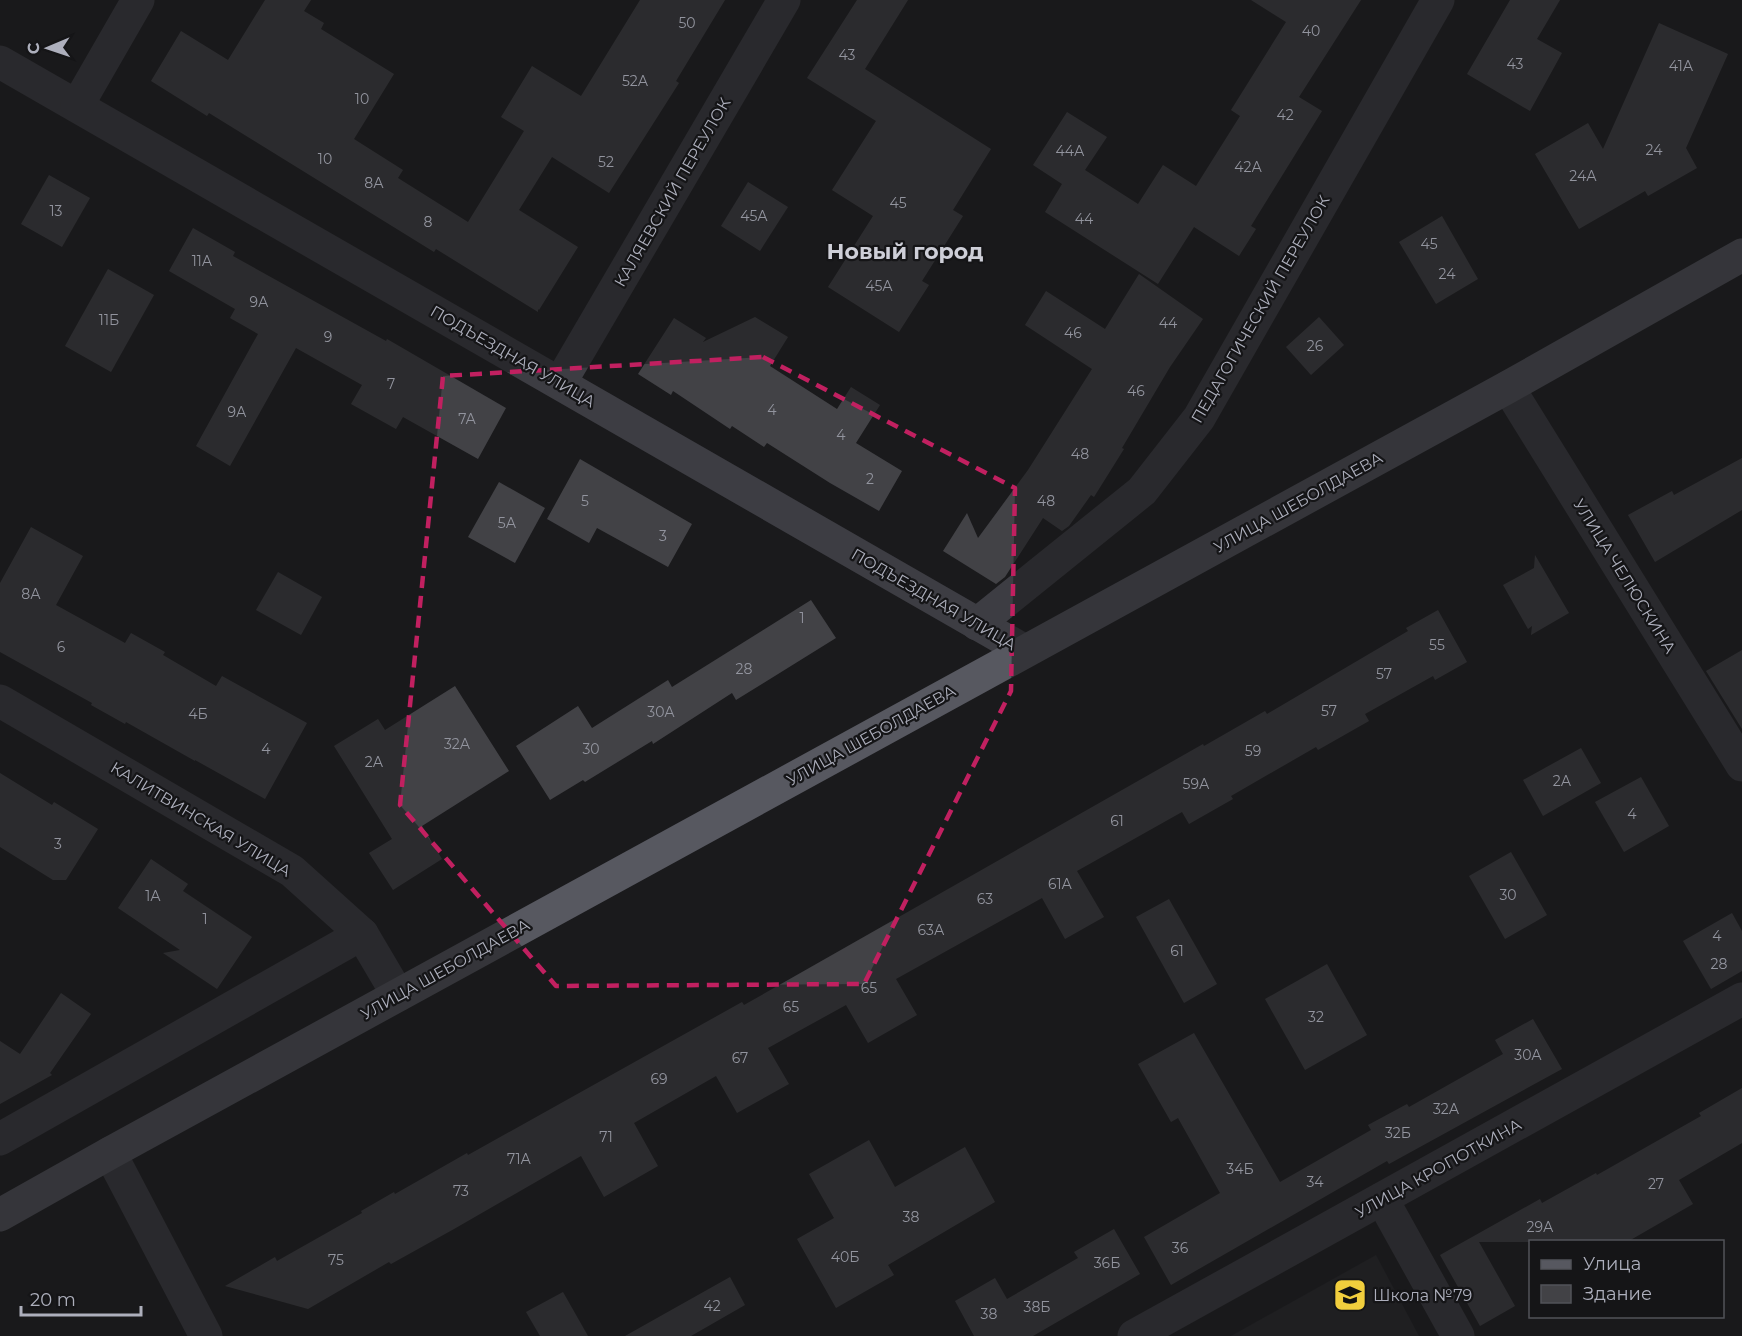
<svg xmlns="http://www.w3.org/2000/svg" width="1742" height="1336" font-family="Montserrat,sans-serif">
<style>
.built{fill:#262629}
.building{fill:#424246}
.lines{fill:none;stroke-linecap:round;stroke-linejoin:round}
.minor{stroke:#3d3d43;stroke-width:33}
.major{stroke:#575860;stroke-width:33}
.marked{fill:none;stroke:#c12060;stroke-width:4.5;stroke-dasharray:12 8;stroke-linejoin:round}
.labels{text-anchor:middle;stroke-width:4.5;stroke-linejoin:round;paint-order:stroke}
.number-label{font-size:14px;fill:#92949e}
.street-label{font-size:16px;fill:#adafbc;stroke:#151517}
.poi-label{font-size:16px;fill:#adafbc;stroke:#151517;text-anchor:start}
.district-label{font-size:22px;font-weight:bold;fill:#cecfd8;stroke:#151517}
</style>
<rect width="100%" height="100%" fill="#1a1a1c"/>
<path class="built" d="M 1376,1255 L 1419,1336 L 1231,1336 Z"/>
<g class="building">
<path d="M 265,0 L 311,0 L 304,11 L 324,23 L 321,29 L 394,74 L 354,139 L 403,170 L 398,178 L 468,222 L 524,131 L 501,117 L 532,66 L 581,96 L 640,0 L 725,0 L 676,81 L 679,83 L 609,193 L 552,157 L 519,210 L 578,247 L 539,310 L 538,309 L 538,312 L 436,249 L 434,252 L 209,113 L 207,116 L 151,81 L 181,31 L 228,60 Z"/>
<path d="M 857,0 L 908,0 L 865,69 L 991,149 L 953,210 L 963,216 L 922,281 L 929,285 L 899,332 L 828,287 L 873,216 L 832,190 L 876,121 L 807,78 Z"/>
<path d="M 1251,0 L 1361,0 L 1299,97 L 1322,111 L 1251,226 L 1256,229 L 1239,256 L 1194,227 L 1158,284 L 1045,212 L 1062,184 L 1033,165 L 1067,112 L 1107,137 L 1085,170 L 1138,204 L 1163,165 L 1196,186 L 1240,116 L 1231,110 L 1286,22 Z"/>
<path d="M 1510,0 L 1560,0 L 1537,39 L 1562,53 L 1530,111 L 1467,74 Z"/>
<path d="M 1659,23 L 1728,54 L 1686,148 L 1697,168 L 1648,196 L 1645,191 L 1579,229 L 1535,154 L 1588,123 L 1603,149 Z"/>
<path d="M 49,175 L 90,198 L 62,247 L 21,224 Z"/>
<path d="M 748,182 L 788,207 L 760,251 L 721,226 Z"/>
<path d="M 1442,216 L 1478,279 L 1436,304 L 1399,242 Z"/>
<path d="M 193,228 L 235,252 L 233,256 L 386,341 L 387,339 L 506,408 L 478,459 L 403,417 L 396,429 L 351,404 L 362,385 L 296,348 L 230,466 L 196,446 L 258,334 L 230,318 L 235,309 L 169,271 Z"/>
<path d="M 108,269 L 154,295 L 111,372 L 65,346 Z"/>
<path d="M 1139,274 L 1203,319 L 1170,367 L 1122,448 L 1124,449 L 1094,497 L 1091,495 L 1069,526 L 1062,531 L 1043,518 L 1005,577 L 996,584 L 943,551 L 967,513 L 978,538 L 1028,470 L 1092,369 L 1025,325 L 1046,291 L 1105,329 Z"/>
<path d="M 755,317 L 788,337 L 770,366 L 837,409 L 851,387 L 880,405 L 856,443 L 902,471 L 879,511 L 830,483 L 767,443 L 764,447 L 732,426 L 730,429 L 673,391 L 671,395 L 638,374 L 674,318 L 706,338 L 703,342 Z"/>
<path d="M 1319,317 L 1344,345 L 1311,375 L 1286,347 Z"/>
<path d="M 1742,458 L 1742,510 L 1655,562 L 1628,515 L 1672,491 L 1674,495 Z"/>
<path d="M 580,459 L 692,524 L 668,567 L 597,528 L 589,543 L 547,519 Z"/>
<path d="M 499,482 L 545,508 L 515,563 L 468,537 Z"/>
<path d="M 31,527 L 83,556 L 56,605 L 125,643 L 131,633 L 165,652 L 163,655 L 216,686 L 222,676 L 307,723 L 265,799 L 195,760 L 195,761 L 126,722 L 125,724 L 91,705 L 92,703 L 0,652 L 0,583 Z"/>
<path d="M 1535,555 L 1569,613 L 1531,635 L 1532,626 L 1528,629 L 1503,585 L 1534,568 Z"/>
<path d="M 278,572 L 322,597 L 301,635 L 256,610 Z"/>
<path d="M 811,600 L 836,638 L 736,700 L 732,693 L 653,744 L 652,741 L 585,782 L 583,780 L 550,800 L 516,746 L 578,706 L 592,728 L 668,680 L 672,687 Z"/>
<path d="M 1438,610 L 1467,662 L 1435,680 L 1433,676 L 1365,714 L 1369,721 L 1318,750 L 1316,747 L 1231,796 L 1233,799 L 1189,824 L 1182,812 L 1077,871 L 1104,917 L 1065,939 L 1042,898 L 896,979 L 917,1015 L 868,1043 L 846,1005 L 768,1048 L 789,1084 L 737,1113 L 716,1076 L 634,1123 L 658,1166 L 604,1197 L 581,1156 L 454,1229 L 391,1264 L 389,1262 L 308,1309 L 225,1286 L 275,1257 L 277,1261 L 362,1213 L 361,1211 L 394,1192 L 395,1194 L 467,1153 L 468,1155 L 742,1002 L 744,1005 L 1203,744 L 1204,746 L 1265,711 L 1267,714 L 1408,631 L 1406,628 Z"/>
<path d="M 1742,650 L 1742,729 L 1706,671 Z"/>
<path d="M 455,686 L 509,771 L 422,826 L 442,859 L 393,890 L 369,853 L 392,839 L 334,746 L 378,719 L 385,730 Z"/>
<path d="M 1581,748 L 1601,783 L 1543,816 L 1523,780 Z"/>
<path d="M 0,773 L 52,805 L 54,802 L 98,829 L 66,880 L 53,880 L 0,847 Z"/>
<path d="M 1641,777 L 1669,826 L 1624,852 L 1595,802 Z"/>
<path d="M 1511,852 L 1547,915 L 1505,939 L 1469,876 Z"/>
<path d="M 151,859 L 188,884 L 183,891 L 252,937 L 217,989 L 163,953 L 180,950 L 118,908 Z"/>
<path d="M 1169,899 L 1217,984 L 1184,1003 L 1136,917 Z"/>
<path d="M 1732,913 L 1742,931 L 1742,971 L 1711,989 L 1683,941 Z"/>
<path d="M 1327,964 L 1367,1035 L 1305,1070 L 1265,999 Z"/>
<path d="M 61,993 L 91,1014 L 50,1073 L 52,1075 L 0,1104 L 0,1041 L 20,1054 Z"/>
<path d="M 1533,1019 L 1562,1069 L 1389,1164 L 1387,1161 L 1171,1285 L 1144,1237 L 1220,1193 L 1178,1118 L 1171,1122 L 1138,1064 L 1194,1033 L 1280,1182 L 1371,1130 L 1368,1125 L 1407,1104 L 1409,1107 L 1503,1054 L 1495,1040 Z"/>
<path d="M 1742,1088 L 1742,1143 L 1679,1180 L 1693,1204 L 1627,1242 L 1479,1242 L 1515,1306 L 1480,1326 L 1440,1255 L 1540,1199 L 1542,1203 L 1596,1173 L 1597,1175 L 1701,1116 L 1699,1113 Z"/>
<path d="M 869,1140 L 895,1187 L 965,1147 L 995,1202 L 888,1265 L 894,1275 L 836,1308 L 797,1239 L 834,1218 L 809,1174 Z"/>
<path d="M 1114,1229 L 1140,1274 L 1033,1336 L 974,1336 L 955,1301 L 995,1278 L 1007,1299 L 1078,1258 L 1074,1252 Z"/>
<path d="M 730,1277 L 745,1305 L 691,1336 L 625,1336 Z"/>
<path d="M 563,1292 L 588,1336 L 540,1336 L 526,1312 Z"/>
</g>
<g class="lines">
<g class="minor">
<path d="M 0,62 L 1025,651"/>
<path d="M 77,106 L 138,0"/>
<path d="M 560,383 L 784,0"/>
<path d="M 1508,387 L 1742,765"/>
<path d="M 977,624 L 1142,491 L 1199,418 L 1438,0"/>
<path d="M 0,701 L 292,871 L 362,934 L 398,995"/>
<path d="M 0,1139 L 362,934"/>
<path d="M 110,1153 L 206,1336"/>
<path d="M 1382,1199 L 1458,1336"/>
<path d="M 1134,1336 L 1742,999"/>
</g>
<path class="major" d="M 0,1215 L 110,1153 L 1508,387 L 1742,255"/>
</g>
<path d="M0 0H1742V1336H0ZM 763,357 L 1015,488 L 1011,691 L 864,984 L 556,986 L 400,805 L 443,376 Z" fill="#1a1a1c" fill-opacity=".55" fill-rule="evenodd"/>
<path class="marked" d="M 763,357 L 1015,488 L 1011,691 L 864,984 L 556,986 L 400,805 L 443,376 Z"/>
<defs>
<symbol id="school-square" viewBox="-11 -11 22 22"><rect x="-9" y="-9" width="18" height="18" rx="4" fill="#f1ce3d" stroke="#151517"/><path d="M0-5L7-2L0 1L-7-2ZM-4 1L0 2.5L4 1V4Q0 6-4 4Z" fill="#111"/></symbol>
</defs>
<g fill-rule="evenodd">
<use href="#school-square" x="1331" y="1276" width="38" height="38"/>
</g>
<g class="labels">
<g class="number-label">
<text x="687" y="28">50</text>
<text x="1311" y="36">40</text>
<text x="847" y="60">43</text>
<text x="1515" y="69">43</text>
<text x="1681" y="71">41А</text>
<text x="635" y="86">52А</text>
<text x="362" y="104">10</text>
<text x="1285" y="120">42</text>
<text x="1654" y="155">24</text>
<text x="1070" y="156">44А</text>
<text x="325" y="164">10</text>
<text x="606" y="167">52</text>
<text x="1248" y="172">42А</text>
<text x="1583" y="181">24А</text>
<text x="374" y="188">8А</text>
<text x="898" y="208">45</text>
<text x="56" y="216">13</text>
<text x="754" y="221">45А</text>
<text x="1084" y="224">44</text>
<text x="428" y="227">8</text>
<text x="1429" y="249">45</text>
<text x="202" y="266">11А</text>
<text x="1447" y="279">24</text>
<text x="879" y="291">45А</text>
<text x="259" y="307">9А</text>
<text x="109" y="325">11Б</text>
<text x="1168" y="328">44</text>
<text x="1073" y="338">46</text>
<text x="328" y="342">9</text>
<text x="1315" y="351">26</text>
<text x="391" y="389">7</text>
<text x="1136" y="396">46</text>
<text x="772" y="415">4</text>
<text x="237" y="417">9А</text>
<text x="467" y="424">7А</text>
<text x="841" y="440">4</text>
<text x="1080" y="459">48</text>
<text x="870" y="484">2</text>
<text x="585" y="506">5</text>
<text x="1046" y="506">48</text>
<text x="507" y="528">5А</text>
<text x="663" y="541">3</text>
<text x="31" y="599">8А</text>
<text x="802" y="623">1</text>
<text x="1437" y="650">55</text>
<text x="61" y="652">6</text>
<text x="744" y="674">28</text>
<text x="1384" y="679">57</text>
<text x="1329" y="716">57</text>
<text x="661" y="717">30А</text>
<text x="198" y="719">4Б</text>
<text x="457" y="749">32А</text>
<text x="266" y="754">4</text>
<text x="591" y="754">30</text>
<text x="1253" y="756">59</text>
<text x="374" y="767">2А</text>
<text x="1562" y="786">2А</text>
<text x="1196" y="789">59А</text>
<text x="1632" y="819">4</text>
<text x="1117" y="826">61</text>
<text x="58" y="849">3</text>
<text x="1060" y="889">61А</text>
<text x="1508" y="900">30</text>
<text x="153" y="901">1А</text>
<text x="985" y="904">63</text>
<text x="205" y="924">1</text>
<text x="931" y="935">63А</text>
<text x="1717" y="941">4</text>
<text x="1177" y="956">61</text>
<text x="1719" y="969">28</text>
<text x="869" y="993">65</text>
<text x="791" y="1012">65</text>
<text x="1316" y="1022">32</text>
<text x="1528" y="1060">30А</text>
<text x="740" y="1063">67</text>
<text x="659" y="1084">69</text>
<text x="1446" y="1114">32А</text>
<text x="1398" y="1138">32Б</text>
<text x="606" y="1142">71</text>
<text x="519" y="1164">71А</text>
<text x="1240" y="1174">34Б</text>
<text x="1315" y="1187">34</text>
<text x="1656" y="1189">27</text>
<text x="461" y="1196">73</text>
<text x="911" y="1222">38</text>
<text x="1540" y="1232">29А</text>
<text x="1180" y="1253">36</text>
<text x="845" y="1262">40Б</text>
<text x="336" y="1265">75</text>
<text x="1107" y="1268">36Б</text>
<text x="712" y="1311">42</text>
<text x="1037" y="1312">38Б</text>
<text x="989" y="1319">38</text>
</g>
<g class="street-label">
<text transform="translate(672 192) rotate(-60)" y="6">КАЛЯЕВСКИЙ ПЕРЕУЛОК</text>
<text transform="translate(1260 309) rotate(-60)" y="6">ПЕДАГОГИЧЕСКИЙ ПЕРЕУЛОК</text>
<text transform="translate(513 356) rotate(30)" y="6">ПОДЪЕЗДНАЯ УЛИЦА</text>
<text transform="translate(1298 502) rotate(-29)" y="6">УЛИЦА ШЕБОЛДАЕВА</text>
<text transform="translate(1625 576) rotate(58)" y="6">УЛИЦА ЧЕЛЮСКИНА</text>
<text transform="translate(934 599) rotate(30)" y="6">ПОДЪЕЗДНАЯ УЛИЦА</text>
<text transform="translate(871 735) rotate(-29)" y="6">УЛИЦА ШЕБОЛДАЕВА</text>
<text transform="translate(201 819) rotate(31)" y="6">КАЛИТВИНСКАЯ УЛИЦА</text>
<text transform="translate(445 969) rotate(-29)" y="6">УЛИЦА ШЕБОЛДАЕВА</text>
<text transform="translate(1438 1168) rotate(-29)" y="6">УЛИЦА КРОПОТКИНА</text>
</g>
<g class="poi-label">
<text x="1373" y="1301">Школа №79</text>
</g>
<g class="district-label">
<text x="905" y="259">Новый город</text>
</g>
</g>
<rect x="1529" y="1240" width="195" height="78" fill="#151517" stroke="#525359" stroke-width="1.5"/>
<rect x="1541" y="1260" width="30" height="9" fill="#575860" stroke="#525359" stroke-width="1.5"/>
<text x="1583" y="1270" font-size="18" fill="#adafbc">Улица</text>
<rect x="1541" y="1285" width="30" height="18" fill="#424246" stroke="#525359" stroke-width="1.5"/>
<text x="1583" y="1300" font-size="18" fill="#adafbc">Здание</text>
<g transform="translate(48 48) rotate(268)" stroke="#151517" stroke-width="4.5" paint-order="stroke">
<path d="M0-4.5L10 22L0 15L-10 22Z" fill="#adafbc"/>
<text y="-9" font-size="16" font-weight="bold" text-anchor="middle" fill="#adafbc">С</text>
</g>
<path d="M21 1306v9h120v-9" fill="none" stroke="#adafbc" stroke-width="3"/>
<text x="30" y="1306" font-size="18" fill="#adafbc" stroke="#151517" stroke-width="4.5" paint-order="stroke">20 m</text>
</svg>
